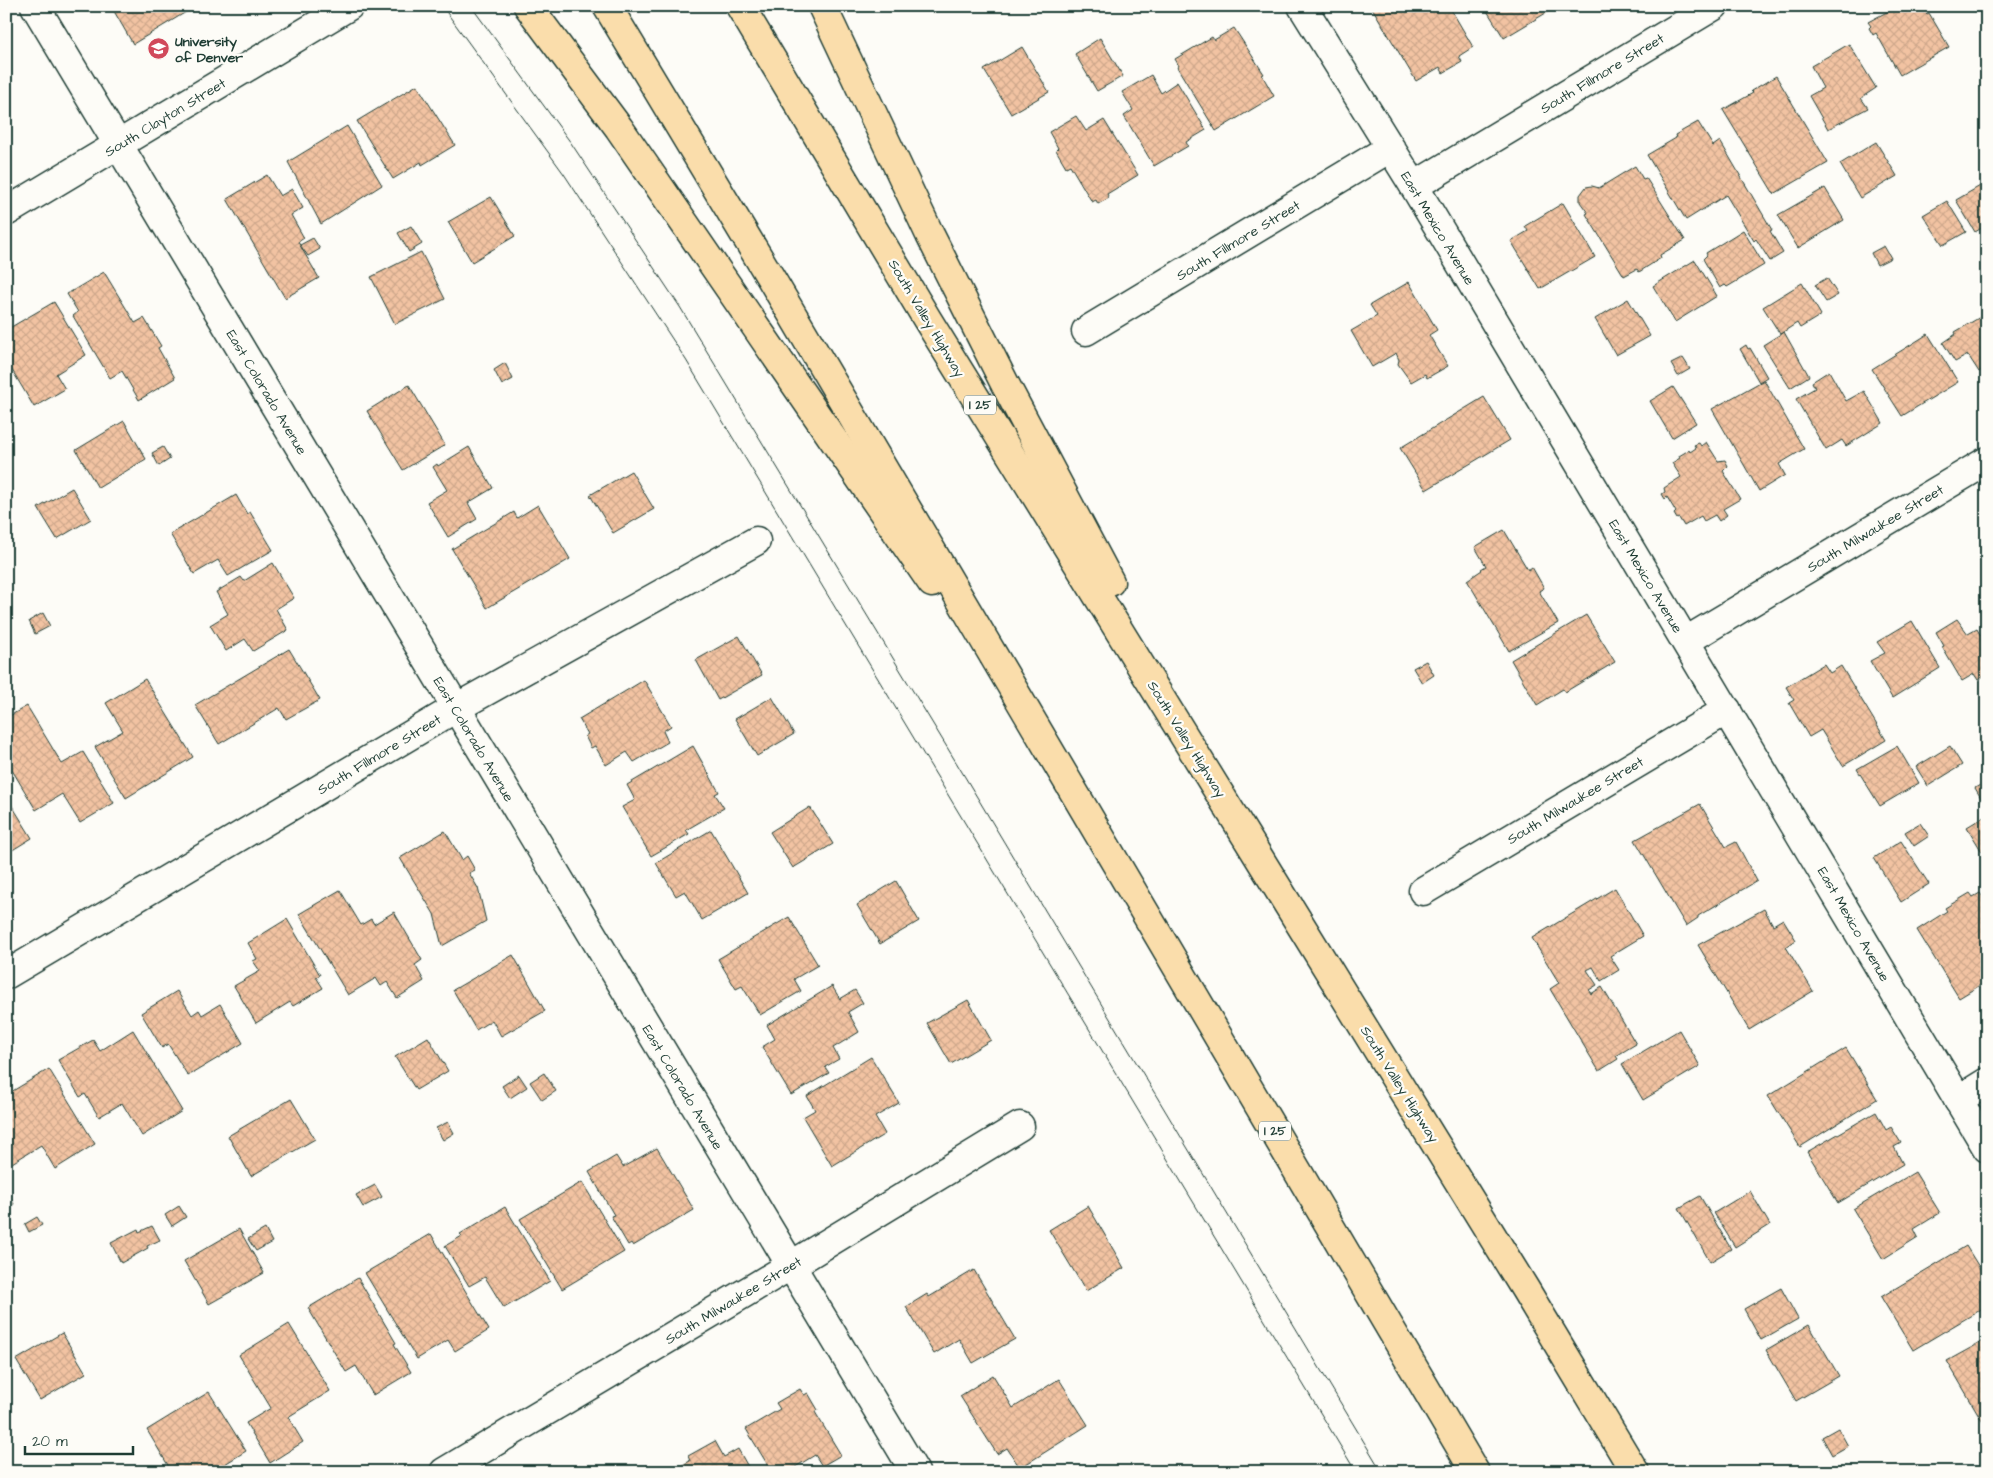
<svg xmlns="http://www.w3.org/2000/svg" width="1993" height="1478" font-family="'Architects Daughter',sans-serif">
<style>
.building{fill:url(#building-cross-hatch);stroke:#1f3d34}
.lines{fill:none;stroke-linecap:round;stroke-linejoin:round}
.minor-casing{stroke:#1f3d34;stroke-width:31}
.tertiary-casing{stroke:#1f3d34;stroke-width:31}
.motorway-casing{stroke:#1f3d34;stroke-width:31}
.minor{stroke:#fdfcf7;stroke-width:28}
.tertiary{stroke:#fdfcf7;stroke-width:28}
.motorway{stroke:#faddab;stroke-width:28}
.tram{stroke:#1f3d34;stroke-width:1}
.labels{text-anchor:middle;stroke-width:4.5;stroke-linejoin:round;paint-order:stroke}
.shield{fill:#fdfcf7;stroke:#62766e;stroke-width:1}
.shield-label{font-size:12px;font-weight:bold;fill:#1f3d34}
.poi-label{font-size:14px;font-weight:bold;fill:#1f3d34;stroke:#fdfcf7;text-anchor:start}
.street-label{font-size:14px;fill:#1f3d34;stroke:#fdfcf7}
</style>
<defs>
<pattern id="building-cross-hatch" width="8" height="8" patternUnits="userSpaceOnUse" patternTransform="scale(1.25)"><rect width="8" height="8" fill="#f2c3a2"/><path d="M0 0l8 8M0 8l8-8" fill="none" stroke="#cfa88c"/></pattern>
</defs>
<rect width="100%" height="100%" fill="#fdfcf7"/>
<filter id="ink" filterUnits="userSpaceOnUse"><feTurbulence type="fractalNoise" baseFrequency=".02" numOctaves="2"/><feDisplacementMap in="SourceGraphic" scale="10" xChannelSelector="R" yChannelSelector="G"/><feConvolveMatrix kernelMatrix="1 2 1 2 8 2 1 2 1" color-interpolation-filters="sRGB"/></filter>
<g filter="url(#ink)">
<g class="building">
<path d="M 111,6 L 196,6 L 133,44 Z"/>
<path d="M 1371,6 L 1449,6 L 1473,47 L 1459,56 L 1462,62 L 1443,73 L 1440,67 L 1416,81 Z"/>
<path d="M 1484,6 L 1549,6 L 1551,10 L 1504,38 Z"/>
<path d="M 1898,6 L 1902,6 L 1904,10 L 1911,6 L 1922,6 L 1927,14 L 1929,13 L 1949,47 L 1900,75 L 1876,33 L 1873,35 L 1869,28 L 1871,26 L 1868,22 Z"/>
<path d="M 1234,28 L 1264,74 L 1262,75 L 1274,96 L 1216,131 L 1177,67 L 1179,66 L 1175,59 L 1212,37 L 1214,40 Z"/>
<path d="M 1100,38 L 1123,76 L 1097,91 L 1075,54 Z"/>
<path d="M 1849,44 L 1876,88 L 1861,98 L 1868,108 L 1828,129 L 1809,96 L 1823,88 L 1811,66 Z"/>
<path d="M 1022,47 L 1049,92 L 1011,114 L 984,70 Z"/>
<path d="M 1151,75 L 1161,93 L 1177,82 L 1206,130 L 1186,142 L 1188,146 L 1154,166 L 1124,116 L 1133,110 L 1122,92 Z"/>
<path d="M 1776,76 L 1828,163 L 1774,194 L 1723,110 L 1753,93 L 1751,91 Z"/>
<path d="M 6,77 L 13,88 L 6,93 Z"/>
<path d="M 417,85 L 455,145 L 422,165 L 421,162 L 393,179 L 357,121 Z"/>
<path d="M 1076,116 L 1086,131 L 1104,120 L 1138,175 L 1107,194 L 1109,198 L 1098,204 L 1096,200 L 1092,202 L 1070,165 L 1066,167 L 1056,150 L 1058,148 L 1049,132 Z"/>
<path d="M 1698,122 L 1713,146 L 1720,141 L 1772,230 L 1770,231 L 1783,253 L 1770,261 L 1756,239 L 1754,241 L 1726,195 L 1686,220 L 1647,155 L 1676,138 L 1675,135 Z"/>
<path d="M 347,126 L 382,185 L 321,224 L 288,162 Z"/>
<path d="M 1876,142 L 1897,176 L 1860,198 L 1840,164 Z"/>
<path d="M 1635,166 L 1643,179 L 1646,178 L 1685,240 L 1660,255 L 1661,258 L 1639,272 L 1637,269 L 1624,276 L 1586,214 L 1588,213 L 1580,202 L 1580,195 L 1586,187 L 1592,186 L 1599,188 Z"/>
<path d="M 267,175 L 280,196 L 292,189 L 303,208 L 291,215 L 304,238 L 298,242 L 319,278 L 285,298 L 227,199 Z"/>
<path d="M 1987,182 L 1987,225 L 1975,232 L 1956,200 Z"/>
<path d="M 1825,188 L 1844,220 L 1798,248 L 1778,215 Z"/>
<path d="M 491,197 L 515,236 L 472,262 L 448,222 Z"/>
<path d="M 1947,201 L 1966,232 L 1943,245 L 1923,215 Z"/>
<path d="M 1563,203 L 1595,257 L 1540,289 L 1511,241 L 1528,231 L 1525,226 Z"/>
<path d="M 411,226 L 422,244 L 409,252 L 398,233 Z"/>
<path d="M 1743,230 L 1764,265 L 1727,287 L 1725,285 L 1720,288 L 1703,259 L 1707,255 L 1706,253 Z"/>
<path d="M 313,238 L 320,249 L 308,256 L 300,245 Z"/>
<path d="M 1884,246 L 1891,258 L 1877,265 L 1871,253 Z"/>
<path d="M 421,252 L 445,299 L 395,324 L 371,277 Z"/>
<path d="M 1695,260 L 1717,296 L 1675,322 L 1653,286 Z"/>
<path d="M 104,272 L 135,323 L 144,318 L 161,346 L 158,348 L 175,378 L 139,400 L 122,371 L 110,378 L 73,316 L 78,312 L 67,294 Z"/>
<path d="M 1827,278 L 1838,295 L 1826,302 L 1815,285 Z"/>
<path d="M 1409,282 L 1437,330 L 1429,335 L 1448,366 L 1427,378 L 1425,374 L 1411,382 L 1398,364 L 1399,360 L 1396,353 L 1372,367 L 1351,331 L 1377,316 L 1370,305 Z"/>
<path d="M 1802,283 L 1821,315 L 1800,328 L 1797,323 L 1780,334 L 1763,307 Z"/>
<path d="M 1628,299 L 1650,336 L 1616,355 L 1595,319 Z"/>
<path d="M 54,302 L 86,355 L 56,374 L 65,389 L 34,407 L 6,360 L 6,330 Z"/>
<path d="M 1987,313 L 1987,367 L 1979,372 L 1968,355 L 1955,362 L 1943,343 L 1956,334 L 1955,332 Z"/>
<path d="M 1784,332 L 1809,376 L 1790,388 L 1763,345 Z"/>
<path d="M 1928,334 L 1958,382 L 1902,416 L 1872,369 Z"/>
<path d="M 1746,345 L 1748,349 L 1750,348 L 1767,377 L 1759,382 L 1740,349 Z"/>
<path d="M 1683,358 L 1690,369 L 1678,376 L 1671,364 Z"/>
<path d="M 505,363 L 513,379 L 502,385 L 494,370 Z"/>
<path d="M 1829,371 L 1846,401 L 1864,391 L 1883,423 L 1846,446 L 1842,440 L 1826,450 L 1796,399 L 1815,388 L 1812,382 Z"/>
<path d="M 1764,380 L 1804,449 L 1779,464 L 1785,475 L 1759,491 L 1712,409 Z"/>
<path d="M 409,385 L 445,445 L 403,470 L 367,411 Z"/>
<path d="M 1673,387 L 1696,423 L 1672,438 L 1650,401 Z"/>
<path d="M 1484,397 L 1510,440 L 1426,490 L 1400,448 Z"/>
<path d="M 124,421 L 146,459 L 98,488 L 76,450 Z"/>
<path d="M 1706,442 L 1718,461 L 1725,460 L 1728,466 L 1723,471 L 1740,499 L 1723,509 L 1727,515 L 1719,521 L 1715,515 L 1704,521 L 1701,516 L 1684,526 L 1679,518 L 1677,519 L 1674,514 L 1676,512 L 1667,497 L 1665,499 L 1662,494 L 1665,492 L 1664,488 L 1681,477 L 1672,463 L 1680,458 L 1679,456 L 1689,450 L 1690,452 L 1696,448 L 1694,445 L 1699,443 L 1701,446 Z"/>
<path d="M 163,447 L 170,459 L 159,466 L 152,453 Z"/>
<path d="M 469,447 L 493,488 L 468,503 L 477,519 L 448,537 L 427,502 L 447,490 L 433,467 L 437,464 L 438,466 Z"/>
<path d="M 631,471 L 654,509 L 613,533 L 590,495 Z"/>
<path d="M 72,488 L 91,519 L 57,539 L 38,508 Z"/>
<path d="M 236,495 L 247,514 L 250,512 L 273,550 L 228,576 L 218,560 L 194,574 L 170,534 Z"/>
<path d="M 538,505 L 570,559 L 487,608 L 452,549 L 514,512 L 517,518 Z"/>
<path d="M 1504,530 L 1528,570 L 1532,567 L 1544,588 L 1539,591 L 1558,623 L 1509,651 L 1467,580 L 1482,570 L 1481,569 L 1486,566 L 1475,547 Z"/>
<path d="M 273,563 L 294,598 L 276,609 L 288,630 L 253,651 L 245,639 L 226,651 L 210,625 L 228,614 L 216,592 L 241,577 L 244,581 Z"/>
<path d="M 43,613 L 50,626 L 35,634 L 29,621 Z"/>
<path d="M 1586,615 L 1615,662 L 1565,692 L 1563,689 L 1537,705 L 1511,660 Z"/>
<path d="M 1957,619 L 1968,634 L 1977,629 L 1981,636 L 1987,633 L 1987,674 L 1978,680 L 1974,674 L 1962,681 L 1942,647 L 1944,646 L 1936,632 Z"/>
<path d="M 1912,621 L 1940,668 L 1892,698 L 1870,661 L 1885,653 L 1877,642 Z"/>
<path d="M 739,636 L 762,675 L 718,700 L 696,660 Z"/>
<path d="M 289,649 L 320,700 L 286,719 L 279,708 L 219,744 L 195,705 Z"/>
<path d="M 1426,661 L 1434,675 L 1422,683 L 1413,668 Z"/>
<path d="M 1824,664 L 1830,673 L 1841,666 L 1886,740 L 1843,766 L 1821,730 L 1809,737 L 1789,703 L 1794,700 L 1786,687 Z"/>
<path d="M 145,679 L 193,757 L 126,798 L 95,747 L 123,731 L 106,703 Z"/>
<path d="M 644,680 L 671,726 L 663,731 L 668,742 L 634,762 L 627,752 L 606,765 L 595,746 L 591,748 L 585,736 L 588,734 L 579,719 Z"/>
<path d="M 772,697 L 794,734 L 757,756 L 735,719 Z"/>
<path d="M 27,706 L 62,764 L 83,752 L 114,803 L 80,823 L 62,794 L 36,810 L 6,760 L 6,718 Z"/>
<path d="M 693,746 L 719,792 L 715,794 L 724,808 L 686,830 L 689,834 L 651,856 L 622,807 L 635,800 L 627,785 Z"/>
<path d="M 1897,746 L 1919,783 L 1880,806 L 1857,769 Z"/>
<path d="M 1950,746 L 1962,765 L 1928,786 L 1916,767 Z"/>
<path d="M 1987,781 L 1987,808 L 1975,788 Z"/>
<path d="M 6,796 L 32,838 L 6,854 Z"/>
<path d="M 1700,804 L 1726,847 L 1736,842 L 1757,881 L 1698,916 L 1698,918 L 1686,926 L 1635,840 Z"/>
<path d="M 810,807 L 833,844 L 793,868 L 770,832 Z"/>
<path d="M 1987,815 L 1987,860 L 1967,827 Z"/>
<path d="M 1920,823 L 1929,836 L 1914,846 L 1905,832 Z"/>
<path d="M 711,830 L 748,893 L 702,920 L 685,891 L 676,896 L 656,863 Z"/>
<path d="M 445,831 L 462,860 L 467,856 L 475,870 L 469,873 L 478,888 L 486,921 L 442,946 L 434,914 L 400,858 Z"/>
<path d="M 1901,841 L 1929,884 L 1901,902 L 1874,858 Z"/>
<path d="M 896,881 L 919,921 L 880,944 L 857,905 Z"/>
<path d="M 1615,888 L 1643,936 L 1610,956 L 1619,970 L 1601,981 L 1593,967 L 1587,970 L 1597,985 L 1589,990 L 1591,994 L 1602,987 L 1636,1044 L 1616,1056 L 1618,1059 L 1599,1071 L 1550,989 L 1559,983 L 1532,938 Z"/>
<path d="M 340,890 L 361,925 L 371,919 L 374,924 L 394,912 L 422,960 L 415,965 L 424,981 L 397,998 L 387,982 L 381,986 L 376,978 L 348,995 L 299,914 Z"/>
<path d="M 1970,893 L 1973,897 L 1980,893 L 1987,903 L 1987,970 L 1984,972 L 1987,976 L 1987,981 L 1959,998 L 1917,930 L 1947,911 L 1945,908 Z"/>
<path d="M 1764,909 L 1773,925 L 1783,919 L 1796,940 L 1786,947 L 1813,991 L 1749,1030 L 1698,945 Z"/>
<path d="M 789,917 L 818,965 L 794,979 L 801,991 L 760,1015 L 742,986 L 736,989 L 718,959 Z"/>
<path d="M 287,919 L 320,975 L 316,977 L 323,988 L 293,1006 L 290,1002 L 256,1023 L 234,986 L 260,971 L 253,961 L 257,959 L 248,943 Z"/>
<path d="M 513,955 L 545,1011 L 501,1036 L 492,1020 L 476,1030 L 453,990 Z"/>
<path d="M 832,986 L 840,999 L 855,990 L 863,1003 L 848,1012 L 859,1032 L 833,1048 L 839,1059 L 825,1067 L 829,1073 L 791,1095 L 762,1047 L 775,1039 L 767,1025 Z"/>
<path d="M 177,991 L 192,1015 L 199,1010 L 202,1015 L 220,1004 L 243,1043 L 188,1076 L 168,1044 L 162,1048 L 141,1013 Z"/>
<path d="M 968,1000 L 991,1040 L 951,1064 L 927,1023 Z"/>
<path d="M 133,1030 L 182,1111 L 142,1136 L 122,1103 L 99,1117 L 85,1094 L 80,1097 L 58,1060 L 93,1040 L 100,1051 Z"/>
<path d="M 1679,1030 L 1700,1066 L 1643,1100 L 1622,1064 Z"/>
<path d="M 428,1037 L 448,1071 L 416,1090 L 395,1057 Z"/>
<path d="M 1846,1048 L 1877,1099 L 1800,1147 L 1768,1096 Z"/>
<path d="M 871,1057 L 899,1103 L 875,1117 L 885,1134 L 832,1166 L 803,1117 L 815,1110 L 807,1096 Z"/>
<path d="M 49,1069 L 95,1144 L 55,1169 L 41,1145 L 12,1163 L 6,1153 L 6,1095 Z"/>
<path d="M 544,1073 L 556,1091 L 542,1100 L 530,1082 Z"/>
<path d="M 519,1075 L 527,1087 L 510,1098 L 502,1086 Z"/>
<path d="M 291,1099 L 315,1139 L 251,1176 L 228,1136 Z"/>
<path d="M 1876,1112 L 1886,1130 L 1891,1127 L 1901,1143 L 1894,1147 L 1903,1164 L 1838,1203 L 1807,1152 Z"/>
<path d="M 448,1122 L 454,1133 L 443,1140 L 436,1128 Z"/>
<path d="M 657,1148 L 694,1210 L 633,1246 L 631,1243 L 628,1245 L 611,1216 L 614,1215 L 589,1172 L 616,1156 L 623,1167 Z"/>
<path d="M 1915,1172 L 1940,1213 L 1914,1229 L 1918,1237 L 1883,1259 L 1853,1209 Z"/>
<path d="M 582,1182 L 624,1252 L 562,1289 L 520,1219 Z"/>
<path d="M 375,1185 L 382,1197 L 363,1207 L 356,1195 Z"/>
<path d="M 6,1191 L 14,1204 L 6,1209 Z"/>
<path d="M 1750,1191 L 1770,1225 L 1735,1247 L 1714,1213 Z"/>
<path d="M 1700,1196 L 1731,1249 L 1710,1262 L 1679,1208 Z"/>
<path d="M 179,1206 L 186,1217 L 172,1226 L 165,1215 Z"/>
<path d="M 1088,1206 L 1124,1268 L 1086,1291 L 1049,1230 Z"/>
<path d="M 505,1207 L 550,1281 L 504,1308 L 485,1277 L 469,1286 L 445,1246 L 462,1236 L 460,1234 Z"/>
<path d="M 37,1217 L 42,1225 L 29,1232 L 25,1224 Z"/>
<path d="M 152,1226 L 160,1240 L 147,1246 L 148,1248 L 121,1263 L 111,1243 L 138,1229 L 139,1232 Z"/>
<path d="M 239,1229 L 264,1273 L 209,1304 L 184,1261 Z"/>
<path d="M 265,1229 L 272,1242 L 256,1251 L 248,1239 Z"/>
<path d="M 431,1234 L 489,1330 L 455,1351 L 448,1340 L 417,1359 L 365,1273 Z"/>
<path d="M 1966,1246 L 1987,1280 L 1987,1306 L 1913,1350 L 1881,1297 Z"/>
<path d="M 974,1270 L 1015,1339 L 973,1363 L 959,1339 L 934,1354 L 906,1307 L 927,1294 L 929,1297 Z"/>
<path d="M 358,1278 L 396,1343 L 394,1344 L 411,1372 L 373,1395 L 356,1366 L 346,1372 L 308,1308 Z"/>
<path d="M 1781,1288 L 1798,1319 L 1761,1340 L 1744,1309 Z"/>
<path d="M 289,1324 L 330,1391 L 288,1417 L 303,1442 L 270,1463 L 246,1423 L 271,1408 L 239,1355 Z"/>
<path d="M 1809,1325 L 1839,1376 L 1796,1401 L 1766,1350 Z"/>
<path d="M 62,1333 L 86,1373 L 40,1400 L 16,1360 Z"/>
<path d="M 1987,1339 L 1987,1429 L 1947,1361 Z"/>
<path d="M 993,1375 L 1013,1408 L 1059,1379 L 1088,1425 L 1020,1468 L 1007,1448 L 997,1454 L 960,1396 Z"/>
<path d="M 800,1389 L 804,1395 L 808,1393 L 818,1410 L 815,1412 L 841,1455 L 822,1466 L 815,1455 L 792,1469 L 794,1472 L 772,1472 L 746,1429 L 780,1409 L 776,1403 Z"/>
<path d="M 209,1392 L 246,1451 L 212,1472 L 172,1472 L 147,1430 Z"/>
<path d="M 1838,1428 L 1848,1446 L 1832,1455 L 1822,1437 Z"/>
<path d="M 715,1441 L 724,1457 L 738,1449 L 751,1472 L 677,1472 L 675,1469 L 690,1461 L 688,1456 Z"/>
</g>
<g class="lines">
<defs>
<g id="minor">
<path d="M 35,6 L 915,1472"/>
<path d="M 1414,186 L 1714,6"/>
<path d="M 6,212 L 349,6"/>
<path d="M 1086,331 L 1390,148"/>
<path d="M 1686,641 L 1987,461"/>
<path d="M 1423,891 L 1727,710"/>
<path d="M 6,975 L 456,708 L 756,541"/>
<path d="M 1958,1100 L 1987,1082"/>
<path d="M 444,1472 L 790,1266 L 1020,1126"/>
</g>
<path id="tertiary" d="M 1302,6 L 1414,186 L 1987,1148"/>
<g id="motorway">
<path d="M 528,6 L 619,128 L 932,583"/>
<path d="M 607,6 L 769,275 L 1475,1472"/>
<path d="M 740,6 L 927,319 L 1525,1289 L 1635,1472"/>
<path d="M 822,6 L 930,235 L 1005,384 L 1110,582"/>
</g>
</defs>
<use href="#minor" class="minor-casing"/>
<use href="#tertiary" class="tertiary-casing"/>
<use href="#motorway" class="motorway-casing"/>
<use href="#minor" class="minor"/>
<use href="#tertiary" class="tertiary"/>
<use href="#motorway" class="motorway"/>
<g class="tram">
<path d="M 442,6 L 564,174 L 686,360 L 1356,1472"/>
<path d="M 471,6 L 571,143 L 680,307 L 959,767 L 1382,1472"/>
</g>
</g>
</g>
<defs>
<symbol id="university-disc" viewBox="-11 -11 22 22"><circle r="9.5" fill="#d1495b" stroke="#fdfcf7"/><path d="M0-5L7-2L0 1L-7-2ZM-4 1L0 2.5L4 1V4Q0 6-4 4Z" fill="#fff"/></symbol>
</defs>
<g fill-rule="evenodd">
<use href="#university-disc" x="146" y="36" width="25" height="25"/>
</g>
<g class="labels">
<g class="shield">
<rect x="964" y="395.5" width="32" height="19" rx="4"/>
<rect x="1259" y="1121.5" width="32" height="19" rx="4"/>
</g>
<g class="shield-label">
<text x="980" y="409">I 25</text>
<text x="1275" y="1135">I 25</text>
</g>
<g class="poi-label">
<text x="175" y="46">University<tspan x="175" dy="16">of Denver</tspan></text>
</g>
<g class="street-label">
<text transform="translate(1602 73) rotate(-31)" y="5">South Fillmore Street</text>
<text transform="translate(165 117) rotate(-31)" y="5">South Clayton Street</text>
<text transform="translate(1438 228) rotate(59)" y="5">East Mexico Avenue</text>
<text transform="translate(1238 240) rotate(-31)" y="5">South Fillmore Street</text>
<text transform="translate(927 318) rotate(59)" y="5">South Valley Highway</text>
<text transform="translate(267 392) rotate(59)" y="5">East Colorado Avenue</text>
<text transform="translate(1875 528) rotate(-31)" y="5">South Milwaukee Street</text>
<text transform="translate(1646 576) rotate(59)" y="5">East Mexico Avenue</text>
<text transform="translate(474 739) rotate(59)" y="5">East Colorado Avenue</text>
<text transform="translate(1187 739) rotate(58)" y="5">South Valley Highway</text>
<text transform="translate(379 754) rotate(-31)" y="5">South Fillmore Street</text>
<text transform="translate(1575 800) rotate(-31)" y="5">South Milwaukee Street</text>
<text transform="translate(1854 924) rotate(60)" y="5">East Mexico Avenue</text>
<text transform="translate(1400 1084) rotate(58)" y="5">South Valley Highway</text>
<text transform="translate(683 1087) rotate(59)" y="5">East Colorado Avenue</text>
<text transform="translate(733 1300) rotate(-31)" y="5">South Milwaukee Street</text>
</g>
</g>
<rect width="1993" height="1478" fill="none" stroke="#fdfcf7" stroke-width="25"/>
<rect x="12" y="12" width="1968" height="1453" fill="none" stroke="#1f3d34" stroke-width="2" filter="url(#ink)"/>
<path d="M25 1446v8h108v-8" fill="none" stroke="#1f3d34" stroke-width="2.5"/>
<text x="32" y="1446" font-size="15" fill="#1f3d34" stroke="#fdfcf7" stroke-width="4" paint-order="stroke">20 m</text>
</svg>
